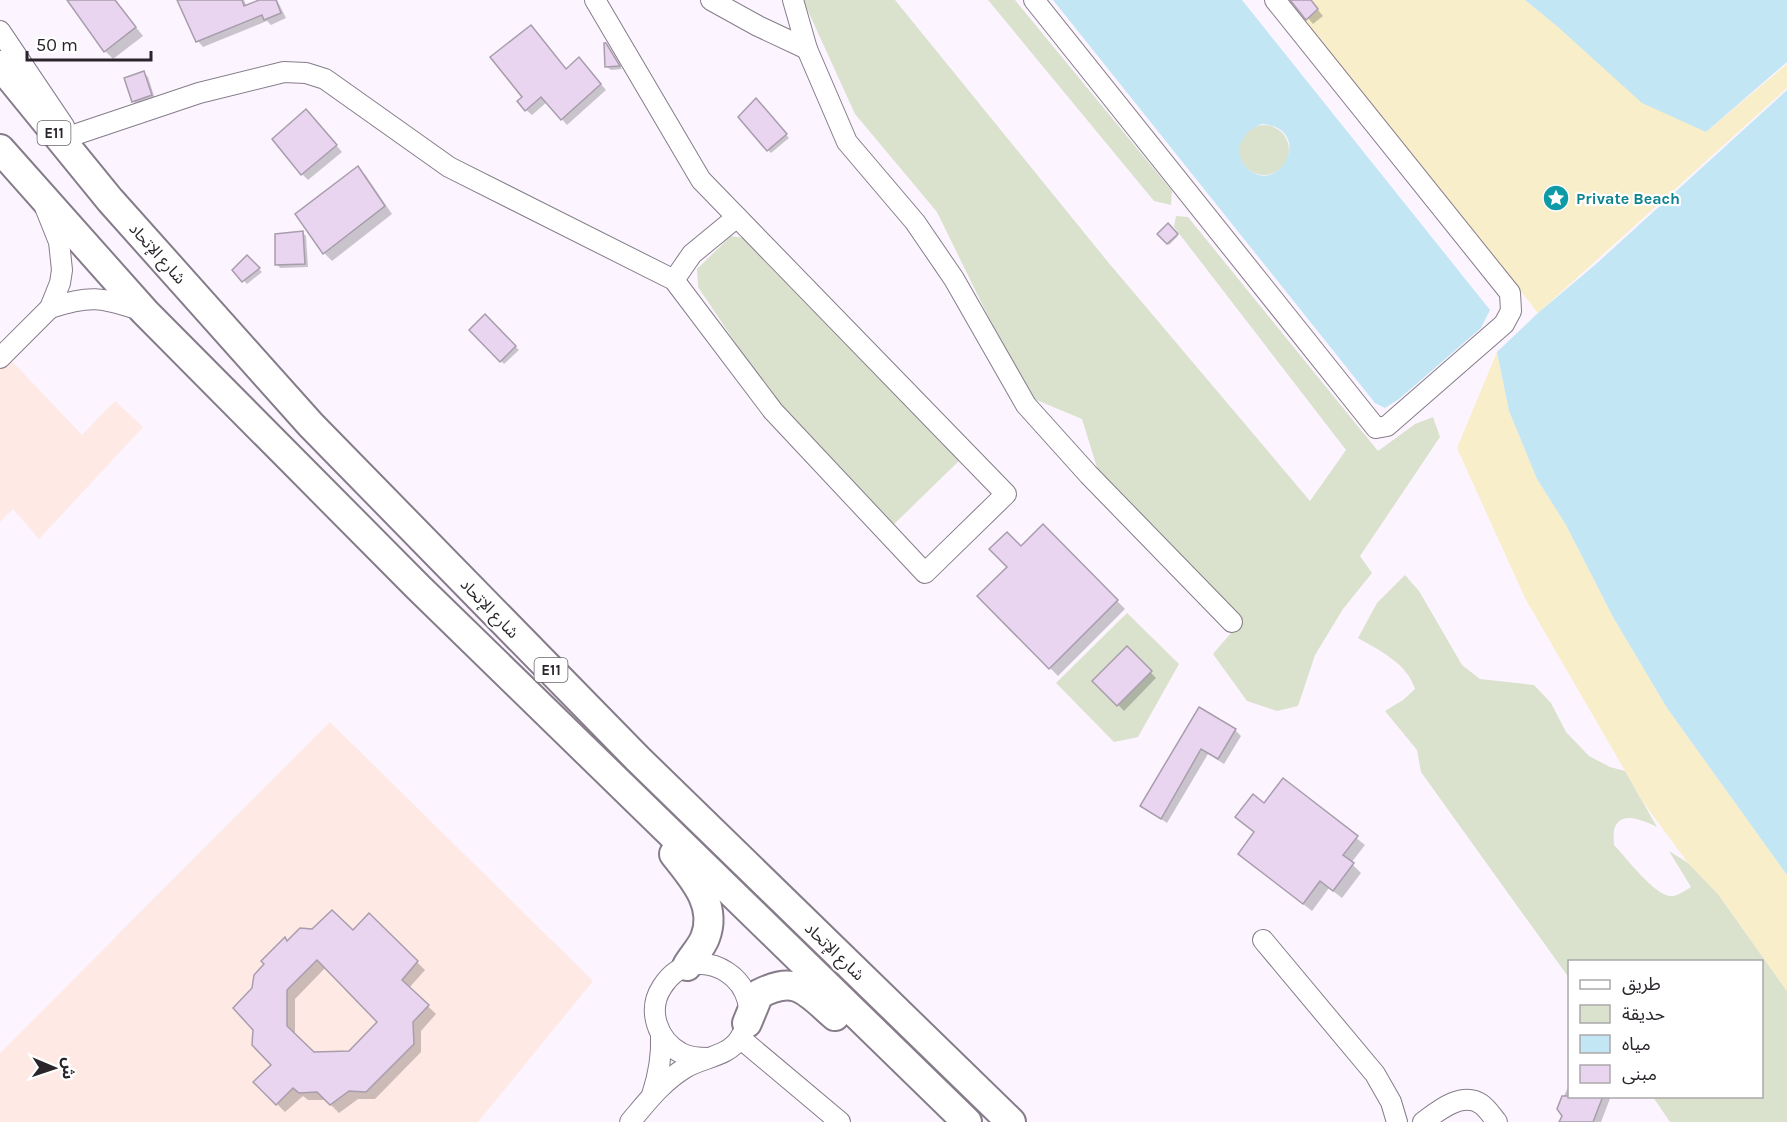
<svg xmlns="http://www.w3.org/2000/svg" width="1787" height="1122" font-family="Karla,'Noto Sans Arabic',sans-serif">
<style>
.commercial{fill:#fee9e4}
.green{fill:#dae2cd}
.sand{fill:#f8eec9}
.water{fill:#c3e6f4;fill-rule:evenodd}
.shadow{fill:#0003;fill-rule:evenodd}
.building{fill:#e9d5f0;stroke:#a89dac;stroke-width:1.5;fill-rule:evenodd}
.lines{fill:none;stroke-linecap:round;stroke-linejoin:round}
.minor-casing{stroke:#867c8a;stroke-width:22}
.highway-casing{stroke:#867c8a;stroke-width:32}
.minor{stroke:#fff;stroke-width:20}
.highway{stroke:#fff;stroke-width:28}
.labels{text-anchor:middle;stroke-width:4.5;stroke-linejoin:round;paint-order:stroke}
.shield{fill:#fff;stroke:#6a666b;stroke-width:1.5}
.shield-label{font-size:15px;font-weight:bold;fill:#2a252b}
.culture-label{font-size:16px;font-weight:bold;fill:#0d838f;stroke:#fff;text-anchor:start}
.street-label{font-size:16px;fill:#2a252b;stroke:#fff}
</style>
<rect width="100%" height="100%" fill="#fcf5ff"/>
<g class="commercial">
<path d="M 7,356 L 82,435 L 115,401 L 143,427 L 39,539 L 13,509 L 0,522 L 0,364 Z"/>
<path d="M 330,722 L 593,981 L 478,1122 L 0,1122 L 0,1053 Z"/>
</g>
<g class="green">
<path d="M 803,0 L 895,0 L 1108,262 L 1310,501 L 1346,450 L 1174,227 L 1176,216 L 1188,217 L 1378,451 L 1415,424 L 1433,417 L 1440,437 L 1360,556 L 1372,573 L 1343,609 L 1315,655 L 1298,706 L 1277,711 L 1247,701 L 1213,654 L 1242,620 L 1099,474 L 1082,419 L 1027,396 L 937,212 L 855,114 Z"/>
<path d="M 988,0 L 1015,0 L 1172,191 L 1171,205 L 1154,201 Z"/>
<circle cx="1264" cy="150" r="25"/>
<path d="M 731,236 L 757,240 L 964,456 L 887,531 L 771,396 L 698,287 L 697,269 Z"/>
<path d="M 1405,575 L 1419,591 L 1462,665 L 1480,679 L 1534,685 L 1551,703 L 1566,732 L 1589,756 L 1610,767 L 1625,771 L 1657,827 C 1644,821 1620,809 1614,830 C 1613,834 1614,840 1614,845 C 1626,857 1657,900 1674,896 C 1680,894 1686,890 1691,887 L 1669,851 L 1688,863 L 1718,894 L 1787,991 L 1787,1122 L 1670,1122 L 1653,1097 L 1762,1096 L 1762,962 L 1570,962 L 1569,978 L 1421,772 L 1417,750 L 1385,711 L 1403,700 L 1415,689 C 1407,663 1380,651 1358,638 L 1377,603 Z"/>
<path d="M 1127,613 L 1179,664 L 1138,737 L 1114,742 L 1056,683 Z"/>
</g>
<g class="sand">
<path d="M 1287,0 L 1525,0 L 1558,27 L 1706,132 L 1787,64 L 1787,88 L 1538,313 Z"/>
<path d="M 1497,352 L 1509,411 L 1537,479 L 1566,525 L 1613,617 L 1667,708 L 1787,875 L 1787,991 L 1718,894 L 1688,863 L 1643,802 L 1525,598 L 1457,448 Z"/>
</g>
<g class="water">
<path d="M 1053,0 L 1242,0 L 1490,310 L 1481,328 L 1399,399 L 1385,408 L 1375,403 ZM 1262,124 C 1316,128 1279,200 1246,167 C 1231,150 1244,130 1262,124 Z"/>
<path d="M 1525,0 L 1787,0 L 1787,62 L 1706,132 L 1642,103 L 1558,27 Z"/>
<path d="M 1787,90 L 1787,875 L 1667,708 L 1613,617 L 1566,525 L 1537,479 L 1509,411 L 1497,352 L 1538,313 L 1596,264 Z"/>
</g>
<g class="shadow">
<path d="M 69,0 L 114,0 L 143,36 L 113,59 L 105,51 Z"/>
<path d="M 179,0 L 244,0 L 247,7 L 263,0 L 277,0 L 286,18 L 271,25 L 267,21 L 203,47 L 198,41 Z"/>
<path d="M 1292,0 L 1310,0 L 1323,16 L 1313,24 Z"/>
<path d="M 606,45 L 610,49 L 622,69 L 611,70 L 607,67 Z"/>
<path d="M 584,64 L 606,90 L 567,125 L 547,102 L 532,115 L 526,110 L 566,70 Z"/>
<path d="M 144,73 L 148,77 L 155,99 L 137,105 L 133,101 Z"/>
<path d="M 759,104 L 789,138 L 771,153 L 768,150 Z"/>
<path d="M 312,117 L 342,152 L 308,180 L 302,174 Z"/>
<path d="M 358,168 L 366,176 L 392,214 L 332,261 L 324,253 Z"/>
<path d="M 1168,225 L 1178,236 L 1169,245 L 1159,234 Z"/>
<path d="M 302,232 L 306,236 L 308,267 L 280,268 L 277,264 Z"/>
<path d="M 247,257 L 262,272 L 247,284 L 234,270 Z"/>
<path d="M 485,316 L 519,350 L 504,364 L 471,330 Z"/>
<path d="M 1043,526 L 1125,609 L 1058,676 L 979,596 L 1009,567 L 1021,548 Z"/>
<path d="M 1127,648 L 1156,678 L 1124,711 L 1095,681 Z"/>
<path d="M 1199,709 L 1235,730 L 1241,736 L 1224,764 L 1208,754 L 1167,823 L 1142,806 Z"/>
<path d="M 1283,780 L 1365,845 L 1351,863 L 1361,873 L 1342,898 L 1329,888 L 1312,911 L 1240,854 L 1255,833 L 1264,805 Z"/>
<path d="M 369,915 L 425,970 L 409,988 L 436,1014 L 421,1031 L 421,1052 L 375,1099 L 358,1099 L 339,1113 L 326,1100 L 308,1100 L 303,1096 L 285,1112 L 255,1082 L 273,1065 L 254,988 L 288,942 L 353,933 ZM 326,967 L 379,1022 L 350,1052 L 313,1054 L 295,1036 L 295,999 Z"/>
<path d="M 1570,1083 L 1570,1096 L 1611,1096 L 1601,1122 L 1560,1122 L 1564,1116 L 1558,1109 Z"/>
</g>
<g class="building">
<path d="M 67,0 L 115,0 L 136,27 L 104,52 Z"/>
<path d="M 177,0 L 242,0 L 244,6 L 259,0 L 276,0 L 281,13 L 264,20 L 262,15 L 196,42 Z"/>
<path d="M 1290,0 L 1311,0 L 1318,9 L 1306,20 Z"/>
<path d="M 531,25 L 566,69 L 579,57 L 601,84 L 561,120 L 541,97 L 525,111 L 517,101 L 522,97 L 490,57 Z"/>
<path d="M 604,43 L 606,43 L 620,66 L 605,67 Z"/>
<path d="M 144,71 L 152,95 L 132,102 L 124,78 Z"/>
<path d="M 756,98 L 787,134 L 767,151 L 738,117 Z"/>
<path d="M 306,109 L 337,145 L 301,175 L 272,139 Z"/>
<path d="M 358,166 L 385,206 L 323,254 L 295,214 Z"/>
<path d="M 1168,223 L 1178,234 L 1167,244 L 1157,234 Z"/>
<path d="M 303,231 L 305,264 L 275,265 L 275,234 Z"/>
<path d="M 247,255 L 260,268 L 242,282 L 232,270 Z"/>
<path d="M 485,314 L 516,346 L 500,362 L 469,330 Z"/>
<path d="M 1043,524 L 1118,600 L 1049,669 L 977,596 L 1007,567 L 989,549 L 1007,532 L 1021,546 Z"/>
<path d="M 1127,646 L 1152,671 L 1117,706 L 1092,681 Z"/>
<path d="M 1199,707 L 1236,729 L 1218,759 L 1201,749 L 1161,819 L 1140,806 Z"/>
<path d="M 1283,778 L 1358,836 L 1343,855 L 1354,863 L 1333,891 L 1320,881 L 1303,904 L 1238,854 L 1254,832 L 1235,817 L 1253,794 L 1264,803 Z"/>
<path d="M 332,910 L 353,930 L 369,913 L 418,961 L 402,980 L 429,1005 L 413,1022 L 414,1044 L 366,1092 L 349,1091 L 330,1105 L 317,1092 L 299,1093 L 293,1088 L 276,1105 L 253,1082 L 271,1065 L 252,1045 L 253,1030 L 233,1008 L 252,988 L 254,975 L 264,964 L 261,961 L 285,937 L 287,941 L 300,928 L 312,929 ZM 317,960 L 377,1022 L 349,1051 L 314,1052 L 287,1026 L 287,990 Z"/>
<path d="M 1562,1096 L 1603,1096 L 1593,1122 L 1559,1122 L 1562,1116 L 1557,1109 Z"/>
</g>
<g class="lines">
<defs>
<g id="minor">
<path d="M 711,0 L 758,26 L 807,49 L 793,0"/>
<path d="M 1034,0 L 1376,428 L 1387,426 L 1504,324 L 1511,311 L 1510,293 L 1275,0"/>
<path d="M 0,31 L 64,126"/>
<path d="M 807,49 L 847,142 L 915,222 L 954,279 L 1026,405 L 1089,475 L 1232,622"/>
<path d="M 71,136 L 199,93 L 284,72 L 306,73 L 325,79 L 449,167 L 674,280 L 773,411 L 925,573 L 1006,494 L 701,180 L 595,0"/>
<path d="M 674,280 L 692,254 L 737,217"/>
<path d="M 50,308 C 90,295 101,297 140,310"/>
<path d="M 0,358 L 50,308 L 60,283 L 62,270 L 59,242 L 45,207"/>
<path d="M 1263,940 L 1375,1074 L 1391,1102 L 1397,1122"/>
<path d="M 740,1038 L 840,1122"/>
<path d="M 652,1095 C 659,1074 662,1056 661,1034"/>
<path d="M 630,1122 C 647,1102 662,1082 685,1068 C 703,1057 728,1057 740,1038 C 775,986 697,932 662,987 C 647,1010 657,1040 681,1053 C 689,1057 698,1058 708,1058"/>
<path d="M 1423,1122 C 1438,1111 1462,1091 1481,1104 C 1487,1108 1492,1116 1497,1122"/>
</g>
<g id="highway">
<path d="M 0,65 L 110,200 L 311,425 L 638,759 L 1011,1122"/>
<path d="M 0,149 L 145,312 L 290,458 L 418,587 L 967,1122"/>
<path d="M 674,854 C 693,878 718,905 705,938 C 701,948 692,957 687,966"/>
<path d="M 747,1023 L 759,994 C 797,974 807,992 835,1016"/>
</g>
</defs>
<use href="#minor" class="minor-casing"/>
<use href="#highway" class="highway-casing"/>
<use href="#minor" class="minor"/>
<use href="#highway" class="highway"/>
</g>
<defs>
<symbol id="sight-disc" viewBox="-11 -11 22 22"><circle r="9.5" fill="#0f9aa8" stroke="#fff"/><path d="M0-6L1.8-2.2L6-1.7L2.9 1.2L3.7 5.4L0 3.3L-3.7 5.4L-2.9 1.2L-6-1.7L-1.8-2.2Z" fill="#fff"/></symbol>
</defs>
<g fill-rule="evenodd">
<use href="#sight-disc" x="1541" y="183" width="30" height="30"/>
</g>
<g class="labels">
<g class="shield">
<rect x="37.5" y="121" width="33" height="24" rx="4.5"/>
<rect x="534.5" y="658" width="33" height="24" rx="4.5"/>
</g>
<g class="shield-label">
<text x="54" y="138">E11</text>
<text x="551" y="675">E11</text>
</g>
<g class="culture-label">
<text x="1576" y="204">Private Beach</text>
</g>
<g class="street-label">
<text transform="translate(158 253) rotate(48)" y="6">شارع الإتحاد</text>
<text transform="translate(490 608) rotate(46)" y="6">شارع الإتحاد</text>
<text transform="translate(835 951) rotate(44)" y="6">شارع الإتحاد</text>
</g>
</g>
<rect x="1568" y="960" width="195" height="138" fill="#ffffff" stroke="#aaa8aa" stroke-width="1.5"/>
<rect x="1580" y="980" width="30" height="9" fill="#ffffff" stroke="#aaa8aa" stroke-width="1.5"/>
<text x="1622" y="990" font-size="18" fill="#2a252b">طريق</text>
<rect x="1580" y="1005" width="30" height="18" fill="#dae2cd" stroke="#aaa8aa" stroke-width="1.5"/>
<text x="1622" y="1020" font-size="18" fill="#2a252b">حديقة</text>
<rect x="1580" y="1035" width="30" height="18" fill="#c3e6f4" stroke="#aaa8aa" stroke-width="1.5"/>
<text x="1622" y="1050" font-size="18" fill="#2a252b">مياه</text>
<rect x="1580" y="1065" width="30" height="18" fill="#e9d5f0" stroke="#aaa8aa" stroke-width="1.5"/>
<text x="1622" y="1080" font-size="18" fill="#2a252b">مبنى</text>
<g transform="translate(54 1068) rotate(92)" stroke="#ffffff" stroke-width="4.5" paint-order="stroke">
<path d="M0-4.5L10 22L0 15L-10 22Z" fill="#2a252b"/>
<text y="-9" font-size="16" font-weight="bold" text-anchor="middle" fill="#2a252b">ش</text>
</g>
<path d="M27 51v9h124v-9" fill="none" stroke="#2a252b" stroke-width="3"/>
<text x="36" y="51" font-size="18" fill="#2a252b" stroke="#ffffff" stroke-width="4.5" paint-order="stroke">50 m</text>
</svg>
